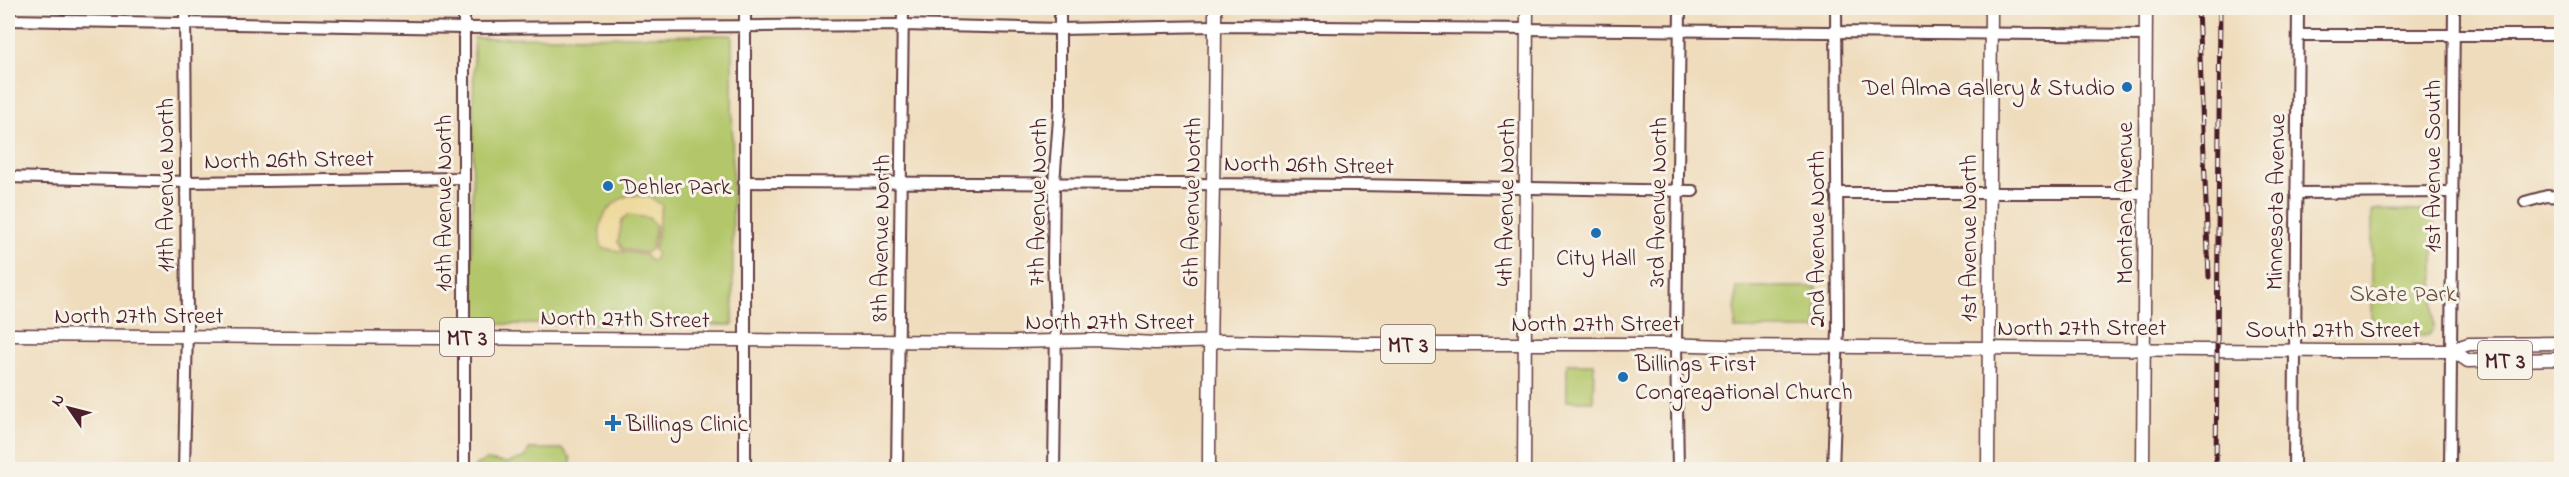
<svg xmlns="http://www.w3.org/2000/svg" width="2569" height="477" font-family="'Indie Flower',sans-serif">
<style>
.green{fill:#b3c76a;stroke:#7e734a;stroke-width:1.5}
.sand{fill:#eeda9e;stroke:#9c7c64;stroke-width:1.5;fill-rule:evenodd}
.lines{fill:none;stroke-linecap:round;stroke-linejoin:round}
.minor-casing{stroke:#633b41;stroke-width:14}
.major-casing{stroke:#633b41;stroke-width:15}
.minor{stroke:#fff;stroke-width:10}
.major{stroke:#fff;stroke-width:12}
.rail-casing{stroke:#4a1f2b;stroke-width:5}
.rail{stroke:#f7f3e8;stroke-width:3;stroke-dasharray:9;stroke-linecap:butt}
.poi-dot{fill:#1f6fb2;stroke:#f7f3e8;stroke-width:2}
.labels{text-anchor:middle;stroke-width:6;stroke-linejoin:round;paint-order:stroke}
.shield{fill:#f7f3e8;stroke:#7e5f64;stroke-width:1.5}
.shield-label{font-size:22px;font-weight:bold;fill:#4a1f2b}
.poi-label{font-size:24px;fill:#4a1f2b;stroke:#f7f3e8;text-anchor:start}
.street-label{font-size:24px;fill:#4a1f2b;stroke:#f7f3e8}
.park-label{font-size:24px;fill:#6a513e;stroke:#f7f3e8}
</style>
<rect width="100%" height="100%" fill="#f7f3e8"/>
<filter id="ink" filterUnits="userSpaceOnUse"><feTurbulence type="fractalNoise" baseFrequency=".0167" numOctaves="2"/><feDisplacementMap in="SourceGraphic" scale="12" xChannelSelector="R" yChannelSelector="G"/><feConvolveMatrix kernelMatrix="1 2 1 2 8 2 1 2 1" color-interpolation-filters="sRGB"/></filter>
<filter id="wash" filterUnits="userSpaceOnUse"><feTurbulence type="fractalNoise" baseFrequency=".008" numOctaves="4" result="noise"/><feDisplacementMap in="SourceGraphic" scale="24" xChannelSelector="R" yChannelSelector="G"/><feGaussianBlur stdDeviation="1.35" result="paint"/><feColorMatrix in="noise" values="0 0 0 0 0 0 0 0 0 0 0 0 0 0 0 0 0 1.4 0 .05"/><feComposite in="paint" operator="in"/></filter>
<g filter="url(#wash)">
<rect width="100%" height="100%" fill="#efdcbc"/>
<g class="green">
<path d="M 732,35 L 733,325 L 471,324 L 474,38 Z"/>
<path d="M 2372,210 L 2429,211 L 2434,214 L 2434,328 L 2429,335 L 2372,334 Z"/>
<path d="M 1736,287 L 1817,287 L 1817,329 L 1735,329 Z"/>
<path d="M 1567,364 L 1594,364 L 1593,401 L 1567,401 Z"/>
<path d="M 529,449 L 563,449 L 571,458 L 571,469 L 475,469 L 475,465 L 487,460 L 507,463 L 526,457 Z"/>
</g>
<path class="sand" d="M 629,195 L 650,197 L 662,205 L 654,250 L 657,254 L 654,260 L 650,261 L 645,255 L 602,248 C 594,224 606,204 629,195 ZM 628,215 L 649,218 L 656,226 L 652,248 L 646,253 L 623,249 L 618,242 L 622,220 Z"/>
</g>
<g filter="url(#ink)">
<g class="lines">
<defs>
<g id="minor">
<path d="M 745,8 L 745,470"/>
<path d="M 8,20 L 464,28 L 903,25 L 1060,29 L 1215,26 L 2145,35"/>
<path d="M 2298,35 L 2562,35"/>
<path d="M 8,177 L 187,182 L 464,178"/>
<path d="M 744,182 L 1358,185 L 1693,191"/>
<path d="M 1836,193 L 2145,193"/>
<path d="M 2296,193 L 2453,192"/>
<path d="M 2525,202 L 2547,196 L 2562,197"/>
<path d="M 184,470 L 187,328 L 185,8"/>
<path d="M 464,470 L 464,8"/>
<path d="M 897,470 L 903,8"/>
<path d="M 1054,470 L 1056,323 L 1053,262 L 1054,183 L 1060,106 L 1060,8"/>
<path d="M 1678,470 L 1676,344 L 1680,8"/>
<path d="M 1833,470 L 1838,330 L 1836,8"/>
<path d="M 2294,470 L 2298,8"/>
<path d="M 2450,470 L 2454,8"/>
</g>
<g id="major">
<path d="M 8,335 L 1013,342 L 1096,340 L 1155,343 L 1223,341 L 1364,344 L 1663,344 L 1726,346 L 2333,351 L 2447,351 L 2469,344 L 2562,343"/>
<path d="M 2452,350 L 2468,361 L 2562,359"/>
<path d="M 1209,470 C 1209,315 1215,162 1215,8"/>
<path d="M 1524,470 L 1527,8"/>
<path d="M 1988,470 L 1991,8"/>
<path d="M 2143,470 L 2146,8"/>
</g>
</defs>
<use href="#minor" class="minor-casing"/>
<use href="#major" class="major-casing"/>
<use href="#minor" class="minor"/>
<use href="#major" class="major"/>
<defs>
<g id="rail">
<path d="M 2198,8 L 2209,277"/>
<path d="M 2216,470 L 2220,8"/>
</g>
</defs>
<use href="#rail" class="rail-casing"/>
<use href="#rail" class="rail"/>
</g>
</g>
<g class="poi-dot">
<circle cx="2127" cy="87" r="6"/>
<circle cx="608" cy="186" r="6"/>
<circle cx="1596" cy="233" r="6"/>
<circle cx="1623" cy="377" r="6"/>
<path d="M610 414h6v6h6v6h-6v6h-6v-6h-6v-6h6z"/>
</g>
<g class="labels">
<g class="shield">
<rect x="440" y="318" width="54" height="38" rx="4.5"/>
<rect x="1381" y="325" width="54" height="38" rx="4.5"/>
<rect x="2478" y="341" width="54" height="38" rx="4.5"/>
</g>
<g class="shield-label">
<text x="467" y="345">MT 3</text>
<text x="1408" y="352">MT 3</text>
<text x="2505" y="368">MT 3</text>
</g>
<g class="poi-label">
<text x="2115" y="95" text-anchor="end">Del Alma Gallery &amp; Studio</text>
<text x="620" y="194">Dehler Park</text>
<text x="1596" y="265" text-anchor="middle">City Hall</text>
<text x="1635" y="371">Billings First<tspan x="1635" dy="28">Congregational Church</tspan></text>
<text x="626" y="431">Billings Clinic</text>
</g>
<g class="street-label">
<text transform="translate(289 159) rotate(-1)" y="8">North 26th Street</text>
<text transform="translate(1309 164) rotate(1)" y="8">North 26th Street</text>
<text transform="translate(2432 166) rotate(-90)" y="8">1st Avenue South</text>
<text transform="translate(165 185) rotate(-90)" y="8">11th Avenue North</text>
<text transform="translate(1037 202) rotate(-89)" y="8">7th Avenue North</text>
<text transform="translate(1191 202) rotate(-89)" y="8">6th Avenue North</text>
<text transform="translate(1505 202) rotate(-89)" y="8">4th Avenue North</text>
<text transform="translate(1657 202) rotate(-89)" y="8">3rd Avenue North</text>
<text transform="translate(2275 202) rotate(-89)" y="8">Minnesota Avenue</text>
<text transform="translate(443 203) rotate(-90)" y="8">10th Avenue North</text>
<text transform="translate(2124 203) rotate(-90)" y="8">Montana Avenue</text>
<text transform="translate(880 238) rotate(-89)" y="8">8th Avenue North</text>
<text transform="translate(1968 238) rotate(-90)" y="8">1st Avenue North</text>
<text transform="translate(1816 239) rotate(-90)" y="8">2nd Avenue North</text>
<text x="139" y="323">North 27th Street</text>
<text transform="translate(625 318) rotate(1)" y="8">North 27th Street</text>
<text x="1110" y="329">North 27th Street</text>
<text x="1596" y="331">North 27th Street</text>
<text x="2082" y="335">North 27th Street</text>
<text x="2333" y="337">South 27th Street</text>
</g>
<g class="park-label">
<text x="2403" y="301">Skate Park</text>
</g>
</g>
<rect width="2569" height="477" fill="none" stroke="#f7f3e8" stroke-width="30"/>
<g transform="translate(69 408) rotate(305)" stroke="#f7f3e8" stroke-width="4.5" paint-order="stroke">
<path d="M0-4.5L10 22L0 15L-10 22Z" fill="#4a1f2b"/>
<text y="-9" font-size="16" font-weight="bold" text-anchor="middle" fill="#4a1f2b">N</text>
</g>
</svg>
